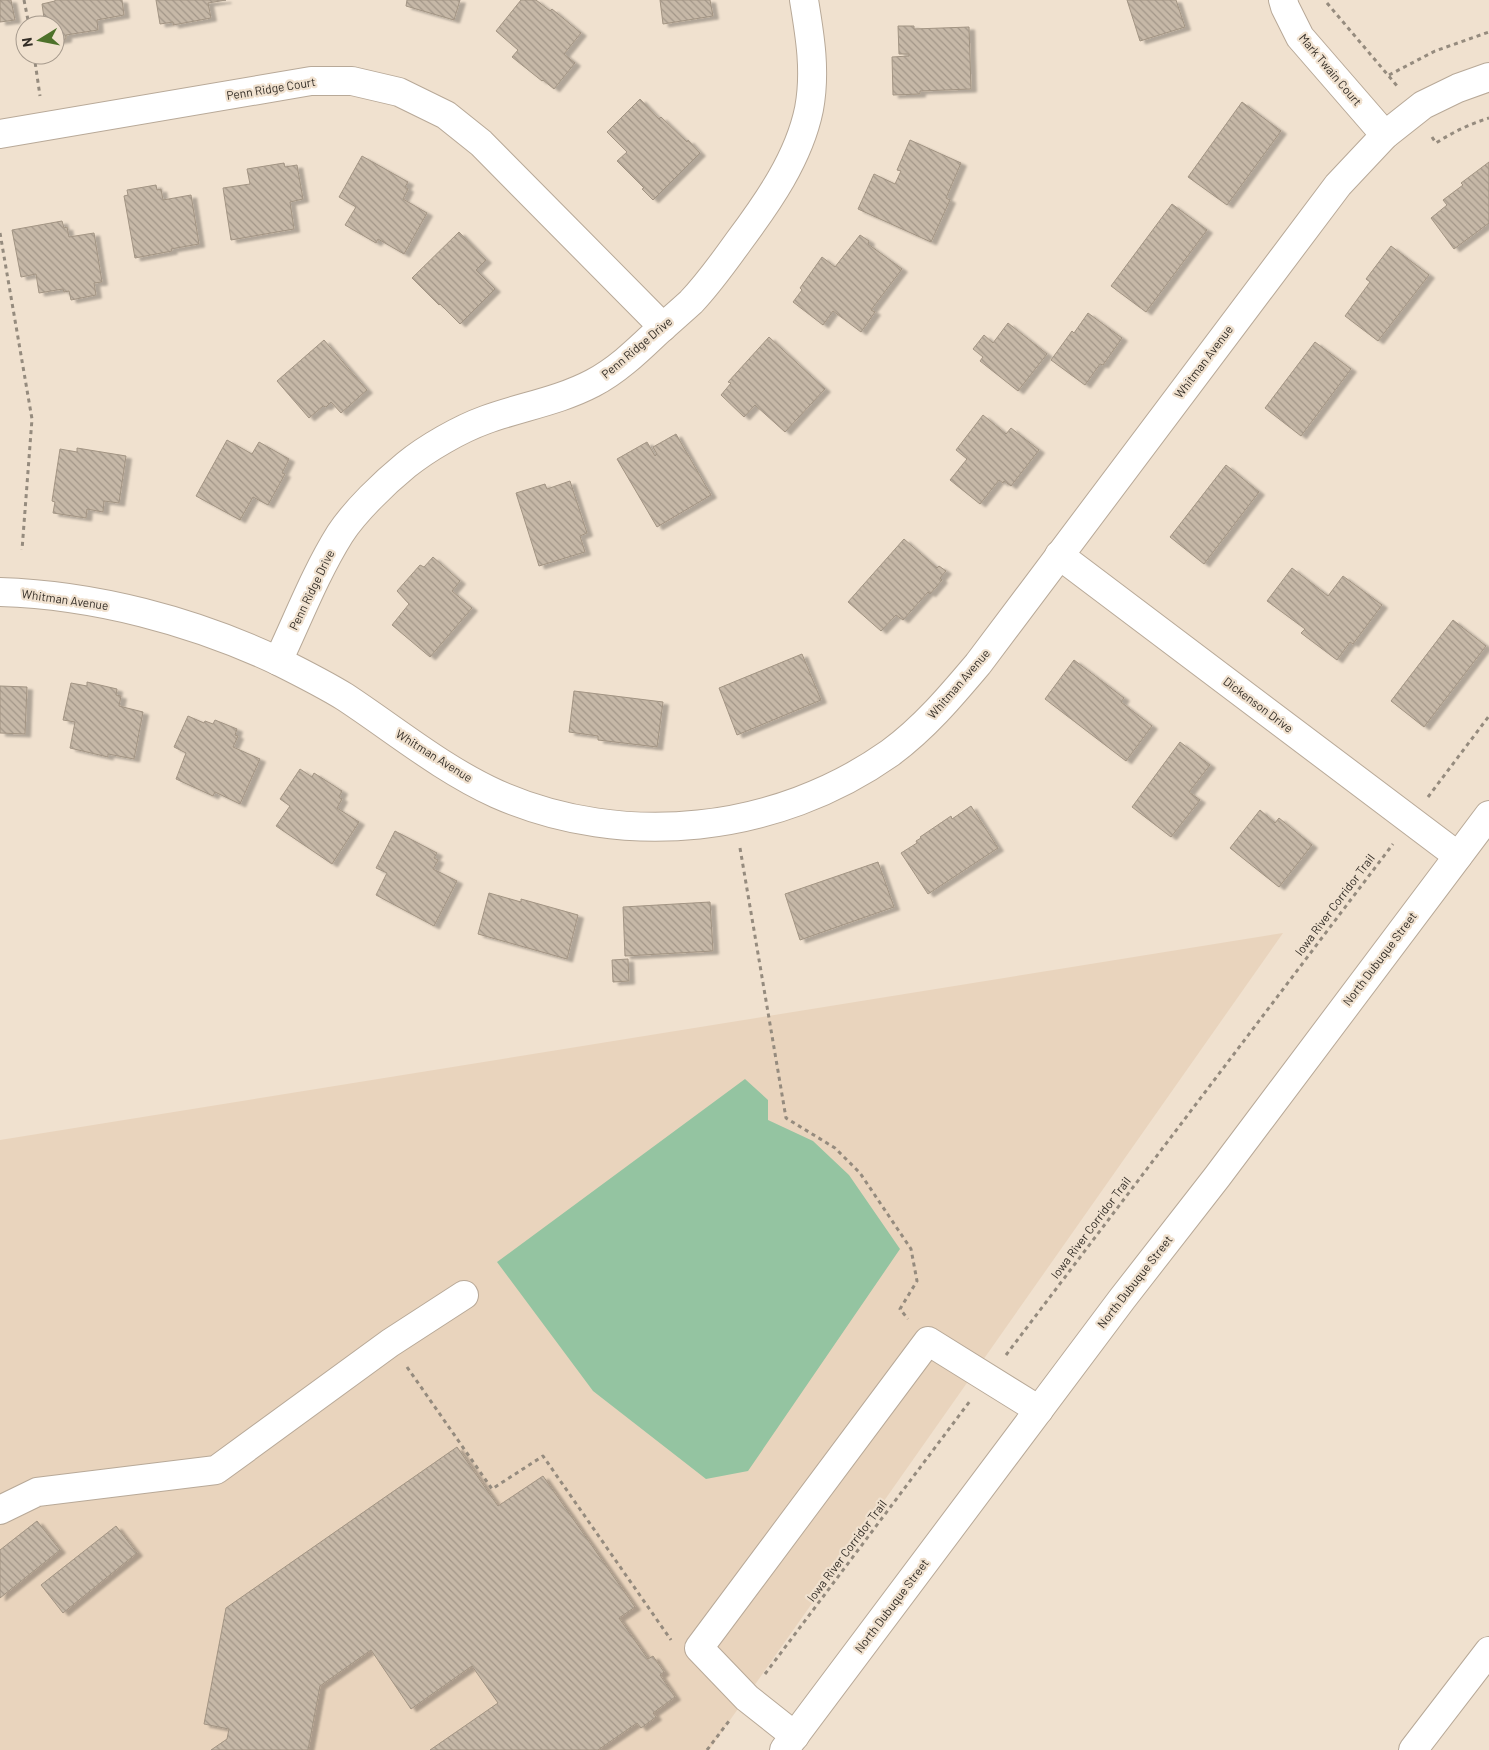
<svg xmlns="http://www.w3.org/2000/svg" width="1489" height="1750" font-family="Barlow,sans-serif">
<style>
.built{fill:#e9d4bd}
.garden{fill:#94c4a1}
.building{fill:url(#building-back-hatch);stroke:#a29483;filter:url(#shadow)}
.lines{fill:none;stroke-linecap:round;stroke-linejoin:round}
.minor-casing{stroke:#b8a998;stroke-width:30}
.major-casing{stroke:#b8a998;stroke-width:30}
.path{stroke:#958b7e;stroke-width:3;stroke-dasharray:4 4;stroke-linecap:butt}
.minor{stroke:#fff;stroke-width:28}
.major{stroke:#fff;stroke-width:28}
.labels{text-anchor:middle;stroke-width:4.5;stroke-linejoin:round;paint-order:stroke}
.street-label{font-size:12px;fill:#342e27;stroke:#f0e1cf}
</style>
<defs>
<pattern id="building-back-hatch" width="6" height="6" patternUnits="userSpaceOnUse" patternTransform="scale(1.25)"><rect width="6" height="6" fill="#c6b8a7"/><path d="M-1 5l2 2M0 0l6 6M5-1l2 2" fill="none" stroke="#a29688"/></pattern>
<filter id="shadow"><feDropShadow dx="5.5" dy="3" stdDeviation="1" flood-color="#0004"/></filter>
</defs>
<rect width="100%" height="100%" fill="#f0e1cf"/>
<path class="built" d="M 1283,933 L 709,1750 L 0,1750 L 0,1140 Z"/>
<path class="garden" d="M 745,1079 L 768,1100 L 768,1120 L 813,1141 L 849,1175 L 900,1249 L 748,1471 L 706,1479 L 593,1391 L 497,1262 Z"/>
<g class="building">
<path d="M 0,0 L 11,0 L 15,20 L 0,22 Z"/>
<path d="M 55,0 L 122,0 L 124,15 L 97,20 L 98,30 L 66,35 L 66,39 L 55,41 L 55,25 L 45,25 L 42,4 L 55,1 Z"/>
<path d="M 156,0 L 226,0 L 208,3 L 211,18 L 173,25 L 173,22 L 160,24 Z"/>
<path d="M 407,0 L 460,0 L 454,20 L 406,6 Z"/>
<path d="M 521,0 L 536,0 L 550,11 L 552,9 L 581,33 L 564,54 L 575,63 L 554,89 L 543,80 L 542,81 L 512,57 L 518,50 L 496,31 Z"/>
<path d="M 660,0 L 710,0 L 713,16 L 663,24 Z"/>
<path d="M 1127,0 L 1176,0 L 1185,27 L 1140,41 Z"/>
<path d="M 898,26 L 914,26 L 914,29 L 969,27 L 971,89 L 920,91 L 920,94 L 893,95 L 892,57 L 909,56 L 909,54 L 899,54 Z"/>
<path d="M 640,99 L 659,119 L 661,117 L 687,142 L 688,140 L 700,153 L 653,200 L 642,189 L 644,188 L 617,161 L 627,152 L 607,132 Z"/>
<path d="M 1242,102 L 1281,131 L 1227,205 L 1188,177 Z"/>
<path d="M 910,140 L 961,163 L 946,198 L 950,200 L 931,242 L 858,209 L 874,174 L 895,184 L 901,171 L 897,170 Z"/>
<path d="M 362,156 L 408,182 L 405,187 L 408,189 L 403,199 L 427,213 L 404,254 L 378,239 L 376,243 L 345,225 L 356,207 L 339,197 Z"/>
<path d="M 1489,162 L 1489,223 L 1454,249 L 1431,218 L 1447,205 L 1443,200 L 1463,185 L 1461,183 Z"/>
<path d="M 284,163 L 285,167 L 297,165 L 303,199 L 290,202 L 294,229 L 231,240 L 223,188 L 250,184 L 247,169 Z"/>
<path d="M 156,185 L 157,190 L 161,189 L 163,200 L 191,195 L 199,244 L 171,249 L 172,251 L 135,258 L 124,196 L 128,195 L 127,190 Z"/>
<path d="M 1172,204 L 1207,230 L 1146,312 L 1111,286 Z"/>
<path d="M 62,221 L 64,228 L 67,227 L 69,237 L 94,233 L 102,282 L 94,283 L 96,295 L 71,300 L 69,291 L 64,292 L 63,289 L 39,293 L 36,274 L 21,277 L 12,230 Z"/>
<path d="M 459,232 L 486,260 L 476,270 L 495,289 L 460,324 L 440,304 L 439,305 L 412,278 Z"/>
<path d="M 860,235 L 869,241 L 868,244 L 902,269 L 871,310 L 875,312 L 861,332 L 833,311 L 823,325 L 793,302 L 802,290 L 800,288 L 822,257 L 835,267 Z"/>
<path d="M 1391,246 L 1429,275 L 1378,341 L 1345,316 L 1370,282 L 1366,279 Z"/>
<path d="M 1088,313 L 1122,338 L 1103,365 L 1100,364 L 1085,385 L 1051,360 L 1072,331 L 1074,333 Z"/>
<path d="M 1008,323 L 1047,354 L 1018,391 L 980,361 L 983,357 L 973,349 L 984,335 L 993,343 Z"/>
<path d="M 769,337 L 825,389 L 785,432 L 755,405 L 744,417 L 721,395 L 731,383 L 728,382 Z"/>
<path d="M 324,340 L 367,390 L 341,413 L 331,402 L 326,407 L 323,406 L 309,418 L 277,381 Z"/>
<path d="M 1315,342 L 1351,369 L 1301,436 L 1265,408 Z"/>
<path d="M 983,415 L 1006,434 L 1011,428 L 1039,450 L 1011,486 L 1004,481 L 1003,483 L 999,480 L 980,504 L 950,480 L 967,459 L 956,450 Z"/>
<path d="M 676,434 L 711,495 L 657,527 L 617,459 L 647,442 L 655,456 L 657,454 L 653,447 Z"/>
<path d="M 227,440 L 252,454 L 259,442 L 289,459 L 282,473 L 285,474 L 268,505 L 253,497 L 240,520 L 196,496 Z"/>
<path d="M 77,448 L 126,456 L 119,503 L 104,501 L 103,512 L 87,509 L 86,518 L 53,513 L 55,502 L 52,501 L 60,449 L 77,452 Z"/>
<path d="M 1226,465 L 1259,492 L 1204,564 L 1170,537 Z"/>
<path d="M 570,481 L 587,533 L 580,536 L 585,552 L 539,566 L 516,493 L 545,484 L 547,489 Z"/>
<path d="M 904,539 L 937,568 L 939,566 L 946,571 L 940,578 L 942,580 L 930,594 L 928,592 L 903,620 L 896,615 L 881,631 L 848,602 Z"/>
<path d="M 433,557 L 460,581 L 452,591 L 472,608 L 430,657 L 392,625 L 409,604 L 397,591 L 420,565 L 424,567 Z"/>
<path d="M 1292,568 L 1328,596 L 1343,576 L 1382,605 L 1353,644 L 1350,642 L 1337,660 L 1301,633 L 1305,629 L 1267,601 Z"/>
<path d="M 1453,620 L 1486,646 L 1424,727 L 1391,701 Z"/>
<path d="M 802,654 L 821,700 L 737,735 L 719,688 Z"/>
<path d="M 1074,660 L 1124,698 L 1121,702 L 1152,726 L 1126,761 L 1045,699 Z"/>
<path d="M 87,682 L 117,689 L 116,695 L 121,696 L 119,706 L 143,712 L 134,759 L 108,754 L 108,757 L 70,748 L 75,722 L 63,720 L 71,683 L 87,686 Z"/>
<path d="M 0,686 L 27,687 L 25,734 L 0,733 Z"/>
<path d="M 574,691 L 663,702 L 657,747 L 598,740 L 598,736 L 569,732 Z"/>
<path d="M 188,716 L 204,723 L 205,721 L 213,724 L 215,720 L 237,729 L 235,735 L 238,736 L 233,747 L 260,759 L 240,804 L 215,792 L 213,796 L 176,779 L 186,753 L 174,747 Z"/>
<path d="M 1180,742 L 1210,765 L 1189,792 L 1200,800 L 1171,837 L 1132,807 Z"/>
<path d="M 300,769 L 312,777 L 314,773 L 342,791 L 339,797 L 342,799 L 337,808 L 359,822 L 332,864 L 276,826 L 290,806 L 280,799 Z"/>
<path d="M 971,806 L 998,848 L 928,894 L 901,853 L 917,843 L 916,841 L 921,838 L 920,837 L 951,816 L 952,819 Z"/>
<path d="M 1260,810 L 1275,823 L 1279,818 L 1312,845 L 1279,887 L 1230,848 Z"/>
<path d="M 395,831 L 437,853 L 434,858 L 438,860 L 433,869 L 457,881 L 434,926 L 376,895 L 387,873 L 376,868 Z"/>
<path d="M 878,862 L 894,907 L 800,940 L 785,894 Z"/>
<path d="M 489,893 L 521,902 L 521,899 L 578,915 L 567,959 L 478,934 Z"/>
<path d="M 710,902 L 713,951 L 625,956 L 623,907 Z"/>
<path d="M 628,959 L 629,981 L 613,982 L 612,960 Z"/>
<path d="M 457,1447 L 498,1506 L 543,1476 L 635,1607 L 619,1618 L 648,1659 L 653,1656 L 664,1672 L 660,1675 L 675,1697 L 653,1713 L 656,1717 L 641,1728 L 637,1723 L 598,1750 L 430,1750 L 498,1703 L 472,1666 L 411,1709 L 371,1650 L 320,1686 L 308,1750 L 211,1750 L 227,1739 L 229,1729 L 204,1724 L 226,1608 Z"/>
<path d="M 37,1521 L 60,1550 L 0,1598 L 0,1550 Z"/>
<path d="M 116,1526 L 137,1553 L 63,1613 L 41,1585 Z"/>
</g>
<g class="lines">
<defs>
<g id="minor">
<path d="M 1283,0 L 1285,7 L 1300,37 L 1385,135"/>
<path d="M 0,134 L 311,81 L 352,81 L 399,92 L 446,115 L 481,143 L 663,327"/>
<path d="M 1059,555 L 1458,856"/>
<path d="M 0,592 C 95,595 193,621 278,661 C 300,672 324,684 345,697 C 395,730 442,769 497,794 C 624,850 777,833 890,753 C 924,728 951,696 978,664 L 1338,185 L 1385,135 L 1423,105 L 1458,88 L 1489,77"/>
<path d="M 278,661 C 298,619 315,574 340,534 C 355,511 384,483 406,465 C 427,448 460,429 485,420 C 520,407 559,401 593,383 C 616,371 635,353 654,335 C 666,324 679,313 691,302 C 709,283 724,262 739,241 C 768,202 799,158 809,109 C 816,72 810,36 804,0"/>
<path d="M 0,1510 L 37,1492 L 216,1470 L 390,1343 L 464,1295"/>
<path d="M 795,1736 L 747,1698 L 699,1648 L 928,1341 L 1039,1410"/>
<path d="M 1413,1750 L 1489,1651"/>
</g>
<path id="major" d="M 784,1750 L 1122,1299 L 1217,1177 L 1489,815"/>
</defs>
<use href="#minor" class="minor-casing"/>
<use href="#major" class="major-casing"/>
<g class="path">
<path d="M 24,0 L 29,25"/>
<path d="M 1327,3 L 1398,87"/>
<path d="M 34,55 L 40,96"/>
<path d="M 1389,75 L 1435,51 L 1489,32"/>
<path d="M 1432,137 L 1436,143 C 1453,132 1470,124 1489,118"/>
<path d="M 0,233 L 32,419 L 22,550"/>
<path d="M 1428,797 L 1489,716"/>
<path d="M 740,848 L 786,1118 L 835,1148 L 860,1173 L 911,1249 L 917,1281 L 900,1309 L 908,1319"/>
<path d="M 1006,1355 L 1393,844"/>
<path d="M 407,1367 L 492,1489 L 543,1456 L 671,1640"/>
<path d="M 765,1674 L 970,1401"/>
<path d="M 707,1750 L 729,1721"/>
</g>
<use href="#minor" class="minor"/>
<use href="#major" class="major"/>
</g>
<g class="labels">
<g class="street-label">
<text transform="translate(1330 70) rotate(50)" y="4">Mark Twain Court</text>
<text transform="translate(271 89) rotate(-9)" y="4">Penn Ridge Court</text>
<text transform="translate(637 348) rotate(-40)" y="4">Penn Ridge Drive</text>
<text transform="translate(1204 362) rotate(-53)" y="4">Whitman Avenue</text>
<text transform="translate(312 590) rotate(-64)" y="4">Penn Ridge Drive</text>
<text transform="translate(65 600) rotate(8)" y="4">Whitman Avenue</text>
<text transform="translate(959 684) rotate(-49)" y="4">Whitman Avenue</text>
<text transform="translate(1258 705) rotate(37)" y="4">Dickenson Drive</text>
<text transform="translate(434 756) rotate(32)" y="4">Whitman Avenue</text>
<text transform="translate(1335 905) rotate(-53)" y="4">Iowa River Corridor Trail</text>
<text transform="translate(1380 959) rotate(-53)" y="4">North Dubuque Street</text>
<text transform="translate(1091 1228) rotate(-53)" y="4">Iowa River Corridor Trail</text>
<text transform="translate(1135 1282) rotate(-52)" y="4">North Dubuque Street</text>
<text transform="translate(847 1551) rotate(-53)" y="4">Iowa River Corridor Trail</text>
<text transform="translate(892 1606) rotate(-53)" y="4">North Dubuque Street</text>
</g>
</g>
<g transform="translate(40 40) rotate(260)"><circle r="24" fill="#f0e1cf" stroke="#a5998c"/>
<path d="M0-4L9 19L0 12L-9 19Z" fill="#4d712a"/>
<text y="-8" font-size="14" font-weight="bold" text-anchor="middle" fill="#342e27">N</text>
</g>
</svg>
